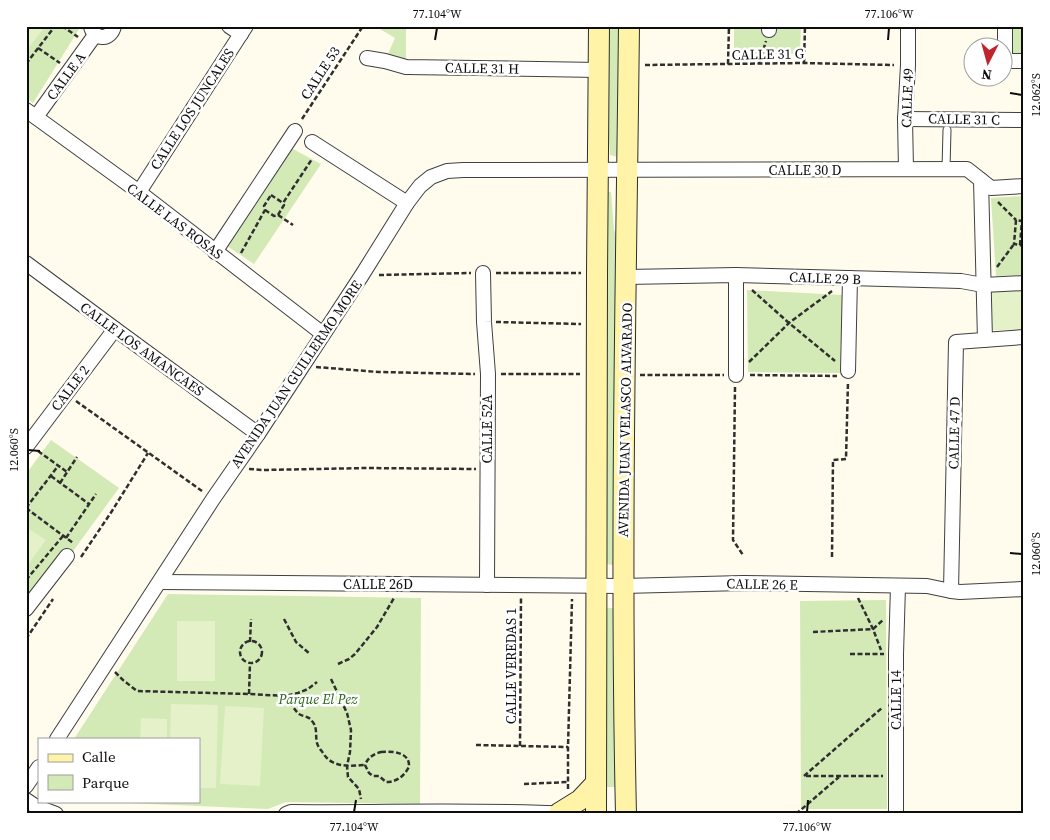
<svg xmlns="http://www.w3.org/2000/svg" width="1050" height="840" font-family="'Source Serif 4',serif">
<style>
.green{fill:#d3eab7}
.pitch{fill:#e4f1c9}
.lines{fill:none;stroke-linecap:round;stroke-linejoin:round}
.lane-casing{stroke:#404040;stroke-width:9}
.street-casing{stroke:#404040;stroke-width:16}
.secondary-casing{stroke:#2f2f2f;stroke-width:22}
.path{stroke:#2f2f2f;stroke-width:2.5;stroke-dasharray:5 2.5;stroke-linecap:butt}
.lane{stroke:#fff;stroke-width:7}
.street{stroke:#fff;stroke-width:14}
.secondary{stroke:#fff3a8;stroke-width:20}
.ticks{fill:none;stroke:#0d0d0d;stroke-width:2}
.labels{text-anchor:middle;stroke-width:5;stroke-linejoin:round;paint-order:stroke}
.street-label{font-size:14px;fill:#0d0d0d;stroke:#fff}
.park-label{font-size:14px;font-style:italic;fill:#2e661d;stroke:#fff}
.neatline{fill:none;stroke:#0d0d0d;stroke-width:2}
.ticks-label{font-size:12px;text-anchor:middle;fill:#0d0d0d}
</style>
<rect width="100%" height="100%" fill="#fffbed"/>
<g class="green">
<path d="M 26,26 L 81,26 L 33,103 L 26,98 Z"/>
<path d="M 375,26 L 406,26 L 406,67 L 385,61 L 395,38 Z"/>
<path d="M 608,26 L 623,26 L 622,158 L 610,155 L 607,109 Z"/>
<path d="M 734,26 L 801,26 L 800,54 L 734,53 Z"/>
<path d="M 1012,26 L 1024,26 L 1024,56 L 1013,57 Z"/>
<path d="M 291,148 L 321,164 L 254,264 L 227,246 Z"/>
<path d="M 604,192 L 611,192 L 614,230 L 621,243 L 616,566 L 603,563 Z"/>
<path d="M 1024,196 L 1024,275 L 996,276 L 991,198 Z"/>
<path d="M 747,290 L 842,295 L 840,373 L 748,372 Z"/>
<path d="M 51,440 L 119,488 L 28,613 L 26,612 L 26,474 Z"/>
<path d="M 168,594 L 421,598 L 420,804 L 286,802 L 268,809 L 81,801 L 199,801 L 199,739 L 74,739 Z"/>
<path d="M 886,600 L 887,809 L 801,809 L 800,601 Z"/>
<path d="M 603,607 L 618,609 L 618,787 L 600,787 Z"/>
</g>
<g class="pitch">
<path d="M 26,26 L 41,26 L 44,28 L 26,51 Z"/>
<path d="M 1024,290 L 1024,330 L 990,330 L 990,291 Z"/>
<path d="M 26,527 L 46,540 L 26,567 Z"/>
<rect x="177" y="621" width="38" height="60"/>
<path d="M 171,704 L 218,705 L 216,788 L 199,788 L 199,739 L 170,739 Z"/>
<path d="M 225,706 L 264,708 L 260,786 L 220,784 Z"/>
<path d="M 141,718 L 167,719 L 167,739 L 140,739 Z"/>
</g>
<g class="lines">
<defs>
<path id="lane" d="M 946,169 L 947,130"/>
<g id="street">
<path d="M 229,26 L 241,34"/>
<path d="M 1005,26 L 1005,61 L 1024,61"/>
<path d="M 91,27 C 95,41 111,40 114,26"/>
<path d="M 769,30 L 769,26"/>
<path d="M 367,58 L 385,61 L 406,67 L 599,70"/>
<path d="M 26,110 L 139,192 L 323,334"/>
<path d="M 36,117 L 95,35"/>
<path d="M 905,119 L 1024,120"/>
<path d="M 312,142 L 407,203"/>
<path d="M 906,169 L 905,119 L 908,65 L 908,26"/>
<path d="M 981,180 L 985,340"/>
<path d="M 139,192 L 246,26"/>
<path d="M 215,252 L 295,131"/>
<path d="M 26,263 L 115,329 L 258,434"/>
<path d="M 483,273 L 484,322 L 488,374 L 487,585"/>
<path d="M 626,277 L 736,275 L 961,281 L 983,285 L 1024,283"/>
<path d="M 848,371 L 850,278"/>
<path d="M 736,375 L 736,275"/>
<path d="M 26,447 L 115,329"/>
<path d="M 160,582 L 623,586 L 743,583 L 927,586 L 951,591 L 960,592 L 1024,589"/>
<path d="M 951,591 L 956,342 L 1024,337"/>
<path d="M 26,609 L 67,556"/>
<path d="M 57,739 L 213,499 L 258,434 L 362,275 L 407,203 L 420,186 L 431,177 L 447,171 L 463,170 L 967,169 L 991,188 L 1024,186"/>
<path d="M 26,786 L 39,767"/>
<path d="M 26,800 L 35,806 L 56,814"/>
<path d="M 286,814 L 291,812 C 383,813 475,809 566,814"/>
<path d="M 896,814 L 896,654 L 898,586"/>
</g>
<g id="secondary">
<path d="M 559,813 L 580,800 L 595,784"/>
<path d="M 596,814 L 597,273 L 599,26"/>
<path d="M 626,814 C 620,551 626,289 629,26"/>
</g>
</defs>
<use href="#lane" class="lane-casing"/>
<use href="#street" class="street-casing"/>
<use href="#secondary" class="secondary-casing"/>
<g class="path">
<path d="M 62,26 L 78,37"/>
<path d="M 38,48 L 60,63"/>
<path d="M 804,63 L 805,26"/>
<path d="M 26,64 L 55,26"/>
<path d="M 728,64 L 729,26"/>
<path d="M 759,64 L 766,41"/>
<path d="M 645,65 L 804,63 L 894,65"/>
<path d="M 302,119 L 363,26"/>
<path d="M 271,195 L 283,203"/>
<path d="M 998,202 L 1016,220"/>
<path d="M 265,210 L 274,216 L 278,215 L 293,225"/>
<path d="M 278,215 L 284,205 L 283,203 L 312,159"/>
<path d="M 1020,245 L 1022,221 L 1016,220 L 1014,244 L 1020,245 L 1024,247"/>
<path d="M 241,253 L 265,210 L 264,206 L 271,195"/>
<path d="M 997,267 L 1014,244"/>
<path d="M 496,273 L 581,273"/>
<path d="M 379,275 L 471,273"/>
<path d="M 752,290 L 789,323 L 835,361"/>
<path d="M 496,322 L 581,324"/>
<path d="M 749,362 L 789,323 L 832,291"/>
<path d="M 316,367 L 378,372 L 475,374"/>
<path d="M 501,374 L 580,374"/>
<path d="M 640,375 L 724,375"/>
<path d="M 750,375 L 837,376"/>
<path d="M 735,387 L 733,540 L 743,555"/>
<path d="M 76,401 L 202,491"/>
<path d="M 38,451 L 67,472"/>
<path d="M 249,469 L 263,470 L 367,468 L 476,469"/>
<path d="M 51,476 L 89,504"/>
<path d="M 60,483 L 77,457"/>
<path d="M 26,508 L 73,543"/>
<path d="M 26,508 L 58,466"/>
<path d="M 66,538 L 96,494"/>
<path d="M 81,557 L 112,511 L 148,453"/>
<path d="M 832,557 L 833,460 L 846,459 L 848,382"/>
<path d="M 26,580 L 63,536"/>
<path d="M 858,598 L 873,629 L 881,650"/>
<path d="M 284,619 L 296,642 L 310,654"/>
<path d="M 813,632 L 873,629 L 883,620"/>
<path d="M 26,639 L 53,599"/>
<circle cx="251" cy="652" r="11"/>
<path d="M 250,642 L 251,619"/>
<path d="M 850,654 L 884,654"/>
<path d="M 338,664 L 349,659 L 355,654 L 377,627 L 394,598"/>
<path d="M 115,672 L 123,680 L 137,691 L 249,694 L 285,696 L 298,693 L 308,689 L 317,682"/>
<path d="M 331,679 L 347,713 L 351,730 L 350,752 L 347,766 L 348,777 L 359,789 L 361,799"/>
<path d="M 249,694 L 250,663"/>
<path d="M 285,696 C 288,700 297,713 299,714 C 304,717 309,716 312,721 C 318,728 315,735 317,743 C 318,747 321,750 323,753 C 332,768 349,766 365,765"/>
<path d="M 476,745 L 568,747"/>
<path d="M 520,746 L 521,598"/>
<path d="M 381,752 C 393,751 410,752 409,767 C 404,776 397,782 386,782 L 379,776 L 373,776 L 369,773 L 365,765 C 368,757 374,754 381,752 Z"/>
<path d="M 804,776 L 883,707"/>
<path d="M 806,776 L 883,776"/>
<path d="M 524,784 L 568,782"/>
<path d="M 568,789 L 568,747 L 572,599"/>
<path d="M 796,814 L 839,777"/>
</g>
<use href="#lane" class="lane"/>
<use href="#street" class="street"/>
<use href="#secondary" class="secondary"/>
</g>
<path class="ticks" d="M 435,40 L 437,28M 888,40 L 889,28M 1010,93 L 1022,95M 28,450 L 40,451M 1010,553 L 1022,554M 354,812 L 356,800M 807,812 L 808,800"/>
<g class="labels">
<g class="street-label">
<text transform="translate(768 54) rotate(-1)" y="5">CALLE 31 G</text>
<text transform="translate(482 68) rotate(1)" y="5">CALLE 31 H</text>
<text transform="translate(320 73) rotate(-57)" y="5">CALLE 53</text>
<text transform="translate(66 76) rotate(-54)" y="5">CALLE A</text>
<text transform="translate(907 98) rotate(-88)" y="5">CALLE 49</text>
<text transform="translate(192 109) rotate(-57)" y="5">CALLE LOS JUNCALES</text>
<text transform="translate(964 119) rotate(1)" y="5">CALLE 31 C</text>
<text x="805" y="175">CALLE 30 D</text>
<text transform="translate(175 221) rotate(37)" y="5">CALLE LAS ROSAS</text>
<text transform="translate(825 278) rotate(2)" y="5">CALLE 29 B</text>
<text transform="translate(142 349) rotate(36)" y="5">CALLE LOS AMANCAES</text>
<text transform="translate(296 374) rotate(-56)" y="5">AVENIDA JUAN GUILLERMO MORE</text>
<text transform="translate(70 388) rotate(-53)" y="5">CALLE 2</text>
<text transform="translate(625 420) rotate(-89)" y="5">AVENIDA JUAN VELASCO ALVARADO</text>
<text transform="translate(487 429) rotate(-90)" y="5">CALLE 52A</text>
<text transform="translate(954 433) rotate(-89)" y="5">CALLE 47 D</text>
<text x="378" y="589">CALLE 26D</text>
<text transform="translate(762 584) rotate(1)" y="5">CALLE 26 E</text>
<text transform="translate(511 666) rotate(-90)" y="5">CALLE VEREDAS 1</text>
<text transform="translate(896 700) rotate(-90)" y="5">CALLE 14</text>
</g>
<g class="park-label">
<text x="318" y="704">Parque El Pez</text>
</g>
</g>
<rect width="1050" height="840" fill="none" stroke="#ffffff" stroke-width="55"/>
<rect x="38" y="738" width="162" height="65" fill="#ffffff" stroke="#9e9e9e"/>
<rect x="48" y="754" width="25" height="8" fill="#fff3a8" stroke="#9e9e9e"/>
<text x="82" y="762" font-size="15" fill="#0d0d0d">Calle</text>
<rect x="48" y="775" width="25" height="15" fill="#d3eab7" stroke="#9e9e9e"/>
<text x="82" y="788" font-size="15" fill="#0d0d0d">Parque</text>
<g transform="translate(988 62) rotate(186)"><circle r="24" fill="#ffffff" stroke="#9e9e9e"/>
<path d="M0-4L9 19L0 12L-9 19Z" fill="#bf242f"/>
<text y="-8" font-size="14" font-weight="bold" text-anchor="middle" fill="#0d0d0d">N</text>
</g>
<rect x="28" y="28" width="994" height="784" class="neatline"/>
<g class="ticks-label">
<text x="437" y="18">77.104°W</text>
<text x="889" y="18">77.106°W</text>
<text transform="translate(1036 95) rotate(-90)" y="4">12.062°S</text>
<text transform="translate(14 450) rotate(-90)" y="4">12.060°S</text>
<text transform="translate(1036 554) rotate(-90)" y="4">12.060°S</text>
<text x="354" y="831">77.104°W</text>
<text x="807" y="831">77.106°W</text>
</g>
</svg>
